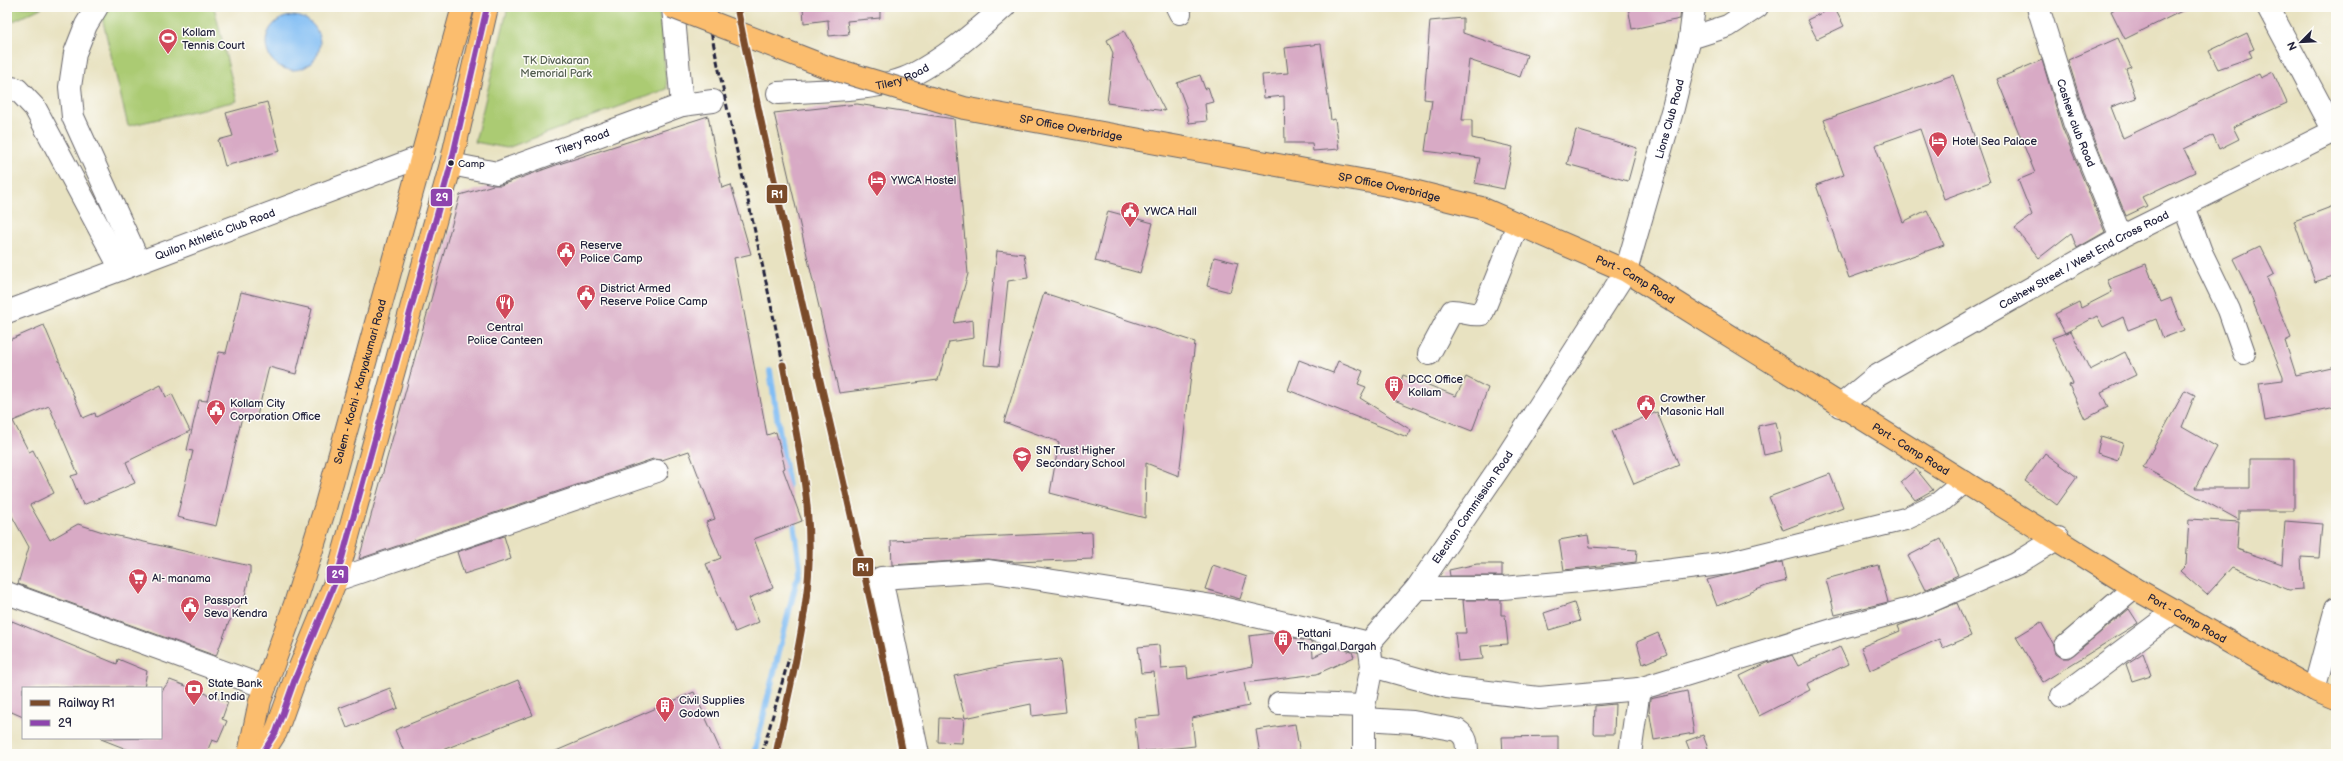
<svg xmlns="http://www.w3.org/2000/svg" width="2343" height="761" font-family="'Balsamiq Sans',sans-serif">
<style>
.green{fill:#abcb73;stroke:#667657}
.water{fill:#81bdf4;stroke:#527098}
.lines{fill:none;stroke-linecap:round;stroke-linejoin:round}
.stream{stroke:#81bdf4;stroke-width:6}
.building{fill:#d8aac5}
.minor-casing{stroke:#67656a;stroke-width:24}
.major-casing{stroke:#67656a;stroke-width:24}
.minor{stroke:#fff;stroke-width:22}
.major{stroke:#fbbd6e;stroke-width:22}
.rail{stroke:#22223b;stroke-width:3;stroke-dasharray:6 3;stroke-linecap:butt}
.major-bridge-casing{stroke:#67656a;stroke-width:24;stroke-linecap:butt}
.major-bridge{stroke:#fbbd6e;stroke-width:22}
.bus-1-casing{stroke:#fdfcf7;stroke-width:9}
.bus-1{stroke:#8e44ad;stroke-width:6}
.rail-1-casing{stroke:#fdfcf7;stroke-width:10}
.rail-1{stroke:#7a4b2a;stroke-width:7}
.bus-dot{fill:#22223b;stroke:#fdfcf7;stroke-width:1.5}
.labels{text-anchor:middle;stroke-width:3;stroke-linejoin:round;paint-order:stroke}
.bus-label{font-size:10px;fill:#22223b;stroke:#fdfcf7;text-anchor:start}
.poi-label{font-size:11px;fill:#22223b;stroke:#fdfcf7;text-anchor:start}
.park-label{font-size:11px;fill:#525d4f;stroke:#fdfcf7}
.street-label{font-size:11px;fill:#22223b;stroke:#fdfcf7}
.line-badge{stroke:#fdfcf7;stroke-width:1.5}
.badge-label{font-size:11px;text-anchor:middle;font-weight:bold;fill:#fff}
</style>
<rect width="100%" height="100%" fill="#fdfcf7"/>
<filter id="ink" filterUnits="userSpaceOnUse"><feTurbulence type="fractalNoise" baseFrequency=".025" numOctaves="2"/><feDisplacementMap in="SourceGraphic" scale="8" xChannelSelector="R" yChannelSelector="G"/><feConvolveMatrix kernelMatrix="1 2 1 2 8 2 1 2 1" color-interpolation-filters="sRGB"/></filter>
<filter id="wash" filterUnits="userSpaceOnUse"><feTurbulence type="fractalNoise" baseFrequency=".012" numOctaves="4" result="noise"/><feDisplacementMap in="SourceGraphic" scale="16" xChannelSelector="R" yChannelSelector="G"/><feGaussianBlur stdDeviation="0.9" result="paint"/><feColorMatrix in="noise" values="0 0 0 0 0 0 0 0 0 0 0 0 0 0 0 0 0 1.4 0 .05"/><feComposite in="paint" operator="in"/></filter>
<g filter="url(#wash)">
<rect width="100%" height="100%" fill="#e8e2c1"/>
<g class="green">
<path d="M 7,7 L 43,7 L 7,24 Z"/>
<path d="M 111,7 L 214,7 L 237,101 L 128,126 L 100,9 Z"/>
<path d="M 508,7 L 659,7 L 667,89 L 507,148 L 475,142 Z"/>
</g>
<circle class="water" cx="293" cy="43" r="27"/>
<g class="lines">
<g class="stream">
<path d="M 770,371 L 788,487"/>
<path d="M 754,754 L 800,566 L 793,516"/>
</g>
</g>
<g id="blocks">
<g class="building">
<path d="M 803,7 L 880,7 L 880,18 L 847,21 L 849,34 L 829,36 L 828,20 L 804,23 Z"/>
<path d="M 1628,7 L 1681,7 L 1680,19 L 1632,29 Z"/>
<path d="M 1834,7 L 1844,26 L 1817,39 L 1807,20 Z"/>
<path d="M 2119,7 L 2190,7 L 2125,39 L 2111,11 Z"/>
<path d="M 1463,18 L 1463,33 L 1527,55 L 1520,77 L 1469,60 L 1462,120 L 1472,120 L 1472,138 L 1513,147 L 1504,189 L 1475,183 L 1480,158 L 1425,151 L 1432,100 L 1424,99 L 1430,21 Z"/>
<path d="M 1124,31 L 1142,66 L 1165,111 L 1107,103 L 1113,53 L 1107,40 Z"/>
<path d="M 2247,33 L 2254,49 L 2249,51 L 2252,57 L 2218,69 L 2209,51 Z"/>
<path d="M 2118,38 L 2131,67 L 2126,69 L 2136,98 L 2111,107 L 2123,138 L 2259,74 L 2261,78 L 2273,72 L 2287,103 L 2233,127 L 2239,139 L 2219,149 L 2213,135 L 2184,149 L 2195,172 L 2142,197 L 2147,206 L 2126,216 L 2086,118 L 2068,60 Z"/>
<path d="M 1321,44 L 1331,120 L 1335,119 L 1339,149 L 1313,151 L 1312,143 L 1285,143 L 1284,96 L 1264,98 L 1262,75 L 1288,73 L 1285,48 Z"/>
<path d="M 2042,60 L 2062,127 L 2105,232 L 2077,248 L 2071,233 L 2039,258 L 2015,228 L 2032,215 L 2018,180 L 2035,173 L 1997,79 Z"/>
<path d="M 1200,75 L 1205,89 L 1208,87 L 1213,102 L 1205,104 L 1207,121 L 1189,123 L 1186,107 L 1177,83 Z"/>
<path d="M 1953,75 L 1990,182 L 1944,199 L 1920,129 L 1875,145 L 1903,222 L 1927,210 L 1944,245 L 1849,278 L 1816,185 L 1844,175 L 1824,120 Z"/>
<path d="M 267,102 L 280,151 L 225,166 L 218,140 L 233,136 L 226,113 Z"/>
<path d="M 857,104 L 954,119 L 968,274 L 954,323 L 973,320 L 974,338 L 949,342 L 938,380 L 839,393 L 774,113 Z"/>
<path d="M 708,116 L 722,188 L 731,185 L 751,254 L 734,258 L 767,435 L 776,432 L 785,468 L 783,469 L 802,521 L 754,539 L 773,588 L 749,598 L 759,622 L 735,632 L 714,584 L 706,564 L 721,558 L 706,522 L 715,519 L 689,451 L 662,460 L 653,459 L 359,559 L 460,195 L 493,185 L 501,185 L 559,164 Z"/>
<path d="M 1576,130 L 1637,148 L 1628,181 L 1567,164 Z"/>
<path d="M 2336,205 L 2336,275 L 2315,282 L 2294,221 Z"/>
<path d="M 1108,211 L 1153,223 L 1140,273 L 1095,261 Z"/>
<path d="M 2260,246 L 2274,274 L 2267,278 L 2291,338 L 2285,341 L 2296,375 L 2336,366 L 2336,407 L 2265,421 L 2259,383 L 2283,380 L 2283,377 L 2247,287 L 2233,259 Z"/>
<path d="M 997,251 L 1024,254 L 1028,278 L 1008,281 L 999,366 L 984,365 Z"/>
<path d="M 1214,257 L 1238,263 L 1230,292 L 1207,286 Z"/>
<path d="M 2146,264 L 2161,302 L 2171,298 L 2184,330 L 2163,338 L 2156,319 L 2128,330 L 2123,317 L 2103,327 L 2097,316 L 2065,333 L 2055,314 L 2079,302 L 2081,308 L 2112,292 L 2107,279 Z"/>
<path d="M 241,292 L 312,309 L 296,374 L 269,367 L 256,420 L 242,417 L 216,526 L 177,517 L 193,451 L 187,450 L 199,400 L 207,401 L 219,352 L 226,353 Z"/>
<path d="M 1044,293 L 1195,342 L 1179,476 L 1146,463 L 1145,518 L 1050,493 L 1059,442 L 1004,422 Z"/>
<path d="M 44,325 L 83,418 L 95,413 L 96,417 L 161,385 L 166,397 L 172,394 L 190,431 L 126,462 L 135,483 L 83,505 L 71,476 L 78,474 L 49,406 L 13,421 L 29,452 L 33,450 L 54,493 L 30,505 L 50,540 L 78,524 L 109,534 L 250,566 L 250,573 L 244,600 L 229,622 L 216,656 L 18,584 L 29,547 L 7,507 L 7,341 Z"/>
<path d="M 2071,331 L 2090,370 L 2125,352 L 2136,375 L 2101,392 L 2108,407 L 2085,419 L 2069,385 L 2073,384 L 2052,338 Z"/>
<path d="M 1299,360 L 1333,373 L 1338,361 L 1363,371 L 1358,384 L 1366,387 L 1360,398 L 1411,430 L 1407,437 L 1288,390 Z"/>
<path d="M 1403,375 L 1456,396 L 1466,377 L 1488,388 L 1472,431 L 1394,400 Z"/>
<path d="M 2185,390 L 2195,395 L 2182,427 L 2217,447 L 2195,488 L 2250,488 L 2250,459 L 2294,459 L 2294,511 L 2239,511 L 2239,520 L 2143,467 Z"/>
<path d="M 1657,412 L 1679,465 L 1634,484 L 1612,431 Z"/>
<path d="M 1776,422 L 1782,451 L 1764,455 L 1758,426 Z"/>
<path d="M 2101,436 L 2123,443 L 2118,460 L 2097,453 Z"/>
<path d="M 2045,453 L 2077,477 L 2057,505 L 2025,481 Z"/>
<path d="M 1916,469 L 1933,490 L 1915,500 L 1901,482 Z"/>
<path d="M 1830,474 L 1843,507 L 1783,530 L 1769,497 Z"/>
<path d="M 2189,519 L 2239,522 L 2237,549 L 2282,565 L 2285,521 L 2322,524 L 2319,558 L 2301,557 L 2303,589 L 2289,590 L 2232,567 L 2207,595 L 2180,571 L 2186,565 Z"/>
<path d="M 1092,532 L 1093,559 L 1015,562 L 988,559 L 892,565 L 891,541 Z"/>
<path d="M 1588,535 L 1590,547 L 1637,550 L 1636,562 L 1564,570 L 1559,540 Z"/>
<path d="M 504,536 L 511,559 L 464,574 L 457,552 Z"/>
<path d="M 1941,539 L 1958,575 L 1925,590 L 1908,556 Z"/>
<path d="M 1782,562 L 1786,581 L 1766,586 L 1717,606 L 1707,580 Z"/>
<path d="M 1477,564 L 1502,564 L 1502,576 L 1450,576 L 1449,570 Z"/>
<path d="M 1213,565 L 1247,577 L 1240,599 L 1205,589 Z"/>
<path d="M 1878,565 L 1888,602 L 1835,615 L 1826,579 Z"/>
<path d="M 1463,600 L 1501,600 L 1501,615 L 1505,615 L 1508,644 L 1481,646 L 1483,659 L 1458,661 L 1455,633 L 1466,633 Z"/>
<path d="M 1574,603 L 1580,621 L 1549,630 L 1544,613 Z"/>
<path d="M 1957,603 L 1971,636 L 1943,648 L 1939,639 L 1870,670 L 1861,647 L 1900,631 L 1898,626 Z"/>
<path d="M 2129,609 L 2138,623 L 2043,682 L 2016,637 L 2041,622 L 2054,645 L 2056,654 L 2062,658 L 2069,658 Z"/>
<path d="M 12,621 L 117,664 L 118,659 L 147,671 L 144,688 L 23,688 L 23,717 L 7,710 L 7,633 Z"/>
<path d="M 1273,633 L 1278,634 L 1279,639 L 1290,637 L 1312,642 L 1313,657 L 1334,647 L 1352,652 L 1354,657 L 1317,674 L 1244,683 L 1249,706 L 1192,718 L 1195,746 L 1138,752 L 1134,718 L 1159,716 L 1154,672 L 1141,673 L 1138,647 L 1159,645 L 1161,669 L 1187,667 L 1188,679 L 1253,666 L 1249,636 Z"/>
<path d="M 1658,633 L 1667,654 L 1643,664 L 1637,642 Z"/>
<path d="M 1840,647 L 1848,664 L 1807,684 L 1810,690 L 1759,716 L 1740,676 L 1767,663 L 1792,655 L 1798,666 Z"/>
<path d="M 2143,653 L 2151,675 L 2132,681 L 2126,664 Z"/>
<path d="M 1060,659 L 1066,712 L 1032,716 L 1031,704 L 965,718 L 954,676 L 1012,664 Z"/>
<path d="M 170,680 L 228,702 L 222,719 L 227,721 L 218,742 L 212,740 L 206,754 L 139,754 L 101,739 L 161,738 L 161,692 Z"/>
<path d="M 518,680 L 533,715 L 432,754 L 405,754 L 395,730 Z"/>
<path d="M 390,688 L 398,708 L 347,728 L 339,708 Z"/>
<path d="M 1687,691 L 1694,733 L 1654,740 L 1649,710 L 1650,699 Z"/>
<path d="M 694,692 L 722,754 L 549,754 Z"/>
<path d="M 1615,704 L 1614,734 L 1594,734 L 1595,706 Z"/>
<path d="M 939,718 L 964,719 L 962,743 L 938,742 Z"/>
<path d="M 1295,724 L 1300,754 L 1260,754 L 1256,730 Z"/>
<path d="M 1703,735 L 1710,754 L 1691,754 L 1686,741 Z"/>
<path d="M 1558,736 L 1558,754 L 1503,754 L 1502,737 Z"/>
</g>
</g>
</g>
<g filter="url(#ink)">
<use href="#blocks" fill-opacity="0" stroke="#67656a" stroke-width="1"/>
<g class="lines">
<defs>
<g id="minor">
<path d="M 97,7 L 86,25 L 75,53 L 70,87 L 73,117 L 139,262"/>
<path d="M 673,7 L 682,105"/>
<path d="M 1177,7 L 1180,13"/>
<path id="s1" d="M 2038,7 L 2074,122 L 2121,237"/>
<path d="M 2268,7 L 2334,131"/>
<path d="M 1690,38 L 1694,7"/>
<path d="M 7,87 L 17,89 L 35,108 L 121,269"/>
<path id="s2" d="M 778,93 C 817,90 880,92 914,74 C 947,57 976,31 1004,7"/>
<path id="s3" d="M 451,164 L 497,173 L 682,105 L 713,101"/>
<path d="M 2184,206 L 2201,252 L 2229,310 L 2244,353"/>
<path id="s4" d="M 7,312 L 423,156"/>
<path d="M 1429,354 L 1452,311 C 1463,311 1471,316 1482,314 L 1518,224"/>
<path id="s5" d="M 1840,406 L 1875,377 L 2121,237 L 2336,130"/>
<path d="M 336,580 L 657,471"/>
<path d="M 1417,588 L 1503,588 L 1604,579 L 1727,563 L 1905,519 L 1939,503 L 1964,482"/>
<path d="M 7,593 L 265,687"/>
<path d="M 2066,646 L 2134,588"/>
<path d="M 1372,666 L 1447,687 L 1539,698 L 1639,689 L 1839,628 L 1917,607 L 2016,564 L 2058,538"/>
<path d="M 2314,690 L 2336,608"/>
<path d="M 2062,696 L 2175,611"/>
<path d="M 1279,703 L 1364,706"/>
<path d="M 1364,719 L 1413,722 L 1457,730 C 1467,737 1467,743 1467,754"/>
<path d="M 918,754 L 881,578 L 989,571 L 1213,606 L 1369,643"/>
<path id="s6" d="M 1364,754 L 1364,706 L 1372,666 L 1369,643 L 1417,588 L 1506,458 L 1626,271 L 1673,108 L 1690,38 L 1728,26 L 1757,7"/>
<path d="M 1630,754 L 1639,689"/>
</g>
<g id="major">
<path id="s7" d="M 1481,208 L 1626,271 L 2134,588 L 2314,690 L 2336,699"/>
<path id="s8" d="M 249,754 L 260,701 L 295,604 L 325,508 L 463,7"/>
<path d="M 262,754 L 276,732 L 295,679 L 336,580 L 451,164 L 487,7"/>
</g>
</defs>
<use href="#minor" class="minor-casing"/>
<use href="#major" class="major-casing"/>
<use href="#minor" class="minor"/>
<use href="#major" class="major"/>
<g class="rail">
<path d="M 706,7 C 729,123 758,238 781,354 C 793,415 807,477 809,539 C 810,612 789,683 776,754"/>
<path d="M 762,754 L 789,658"/>
</g>
<defs>
<g id="major-bridge">
<path id="s9" d="M 672,7 L 824,66 L 964,108 L 1393,186 L 1481,208"/>
</g>
</defs>
<use href="#major-bridge" class="major-bridge-casing"/>
<use href="#major-bridge" class="major-bridge"/>
<defs>
<path id="bus-1" d="M 262,754 L 276,732 L 295,679 L 336,580 L 451,164 L 487,7"/>
</defs>
<use href="#bus-1" class="bus-1-casing"/>
<use href="#bus-1" class="bus-1"/>
<defs>
<g id="rail-1">
<path d="M 737,7 C 787,257 853,504 903,754"/>
<path d="M 776,754 C 786,703 800,651 806,599 C 817,521 798,441 783,365"/>
</g>
</defs>
<use href="#rail-1" class="rail-1-casing"/>
<use href="#rail-1" class="rail-1"/>
</g>
</g>
<defs>
<symbol id="stadium-pin" viewBox="-11 -11 22 30"><path d="M0 17L-7.5 6A9.5 9.5 0 1 1 7.5 6Z" fill="#d1495b" stroke="#fdfcf7"/><path d="M0-5a6.5 5 0 1 0 0 10a6.5 5 0 1 0 0-10ZM-3.5-1.8h7v3.6h-7Z" fill="#fff"/></symbol>
<symbol id="hotel-pin" viewBox="-11 -11 22 30"><path d="M0 17L-7.5 6A9.5 9.5 0 1 1 7.5 6Z" fill="#d1495b" stroke="#fdfcf7"/><path d="M-6-4.5h1.5V1H6V5H4.5V3h-9V5H-6ZM-4 0a1.8 1.8 0 1 1 3.6 0ZM.5 0V-2.5h3Q6-2.5 6 0Z" fill="#fff"/></symbol>
<symbol id="civic-pin" viewBox="-11 -11 22 30"><path d="M0 17L-7.5 6A9.5 9.5 0 1 1 7.5 6Z" fill="#d1495b" stroke="#fdfcf7"/><path d="M-.6-6.5H3V-4.5H.6V-3L4-1V1h2V6H-6V1h2V-1L-.6-3ZM-1.2 2.5V6h2.4V2.5Z" fill="#fff"/></symbol>
<symbol id="restaurant-pin" viewBox="-11 -11 22 30"><path d="M0 17L-7.5 6A9.5 9.5 0 1 1 7.5 6Z" fill="#d1495b" stroke="#fdfcf7"/><path d="M-5-6h1v4h1v-4h1v4h1v-4h1v5L-1.5 .5V6h-2V.5L-5-1ZM5-6V6H3V1.5H1.5Q1.5-4 5-6Z" fill="#fff"/></symbol>
<symbol id="building-pin" viewBox="-11 -11 22 30"><path d="M0 17L-7.5 6A9.5 9.5 0 1 1 7.5 6Z" fill="#d1495b" stroke="#fdfcf7"/><path d="M-4-6H4V6H1V3H-1V6H-4ZM-2.5-4.3h1.7v1.8h-1.7ZM.8-4.3h1.7v1.8H.8ZM-2.5-1h1.7V.8h-1.7ZM.8-1h1.7V.8H.8Z" fill="#fff"/></symbol>
<symbol id="school-pin" viewBox="-11 -11 22 30"><path d="M0 17L-7.5 6A9.5 9.5 0 1 1 7.5 6Z" fill="#d1495b" stroke="#fdfcf7"/><path d="M0-5L7-2L0 1L-7-2ZM-4 1L0 2.5L4 1V4Q0 6-4 4Z" fill="#fff"/></symbol>
<symbol id="supermarket-pin" viewBox="-11 -11 22 30"><path d="M0 17L-7.5 6A9.5 9.5 0 1 1 7.5 6Z" fill="#d1495b" stroke="#fdfcf7"/><path d="M-6-5.5h2.5l.6 2H6L4.5 2H-2.5L-4.4-4H-6ZM-1.5 3.2a1.3 1.3 0 1 0 .1 0ZM3 3.2a1.3 1.3 0 1 0 .1 0Z" fill="#fff"/></symbol>
<symbol id="bank-pin" viewBox="-11 -11 22 30"><path d="M0 17L-7.5 6A9.5 9.5 0 1 1 7.5 6Z" fill="#d1495b" stroke="#fdfcf7"/><path d="M-6-4H6V4H-6ZM0-2.3a2.3 2.3 0 1 0 0 4.6a2.3 2.3 0 1 0 0-4.6Z" fill="#fff"/></symbol>
</defs>
<g fill-rule="evenodd">
<use href="#stadium-pin" x="157" y="27" width="22" height="30"/>
<use href="#hotel-pin" x="1927" y="130" width="22" height="30"/>
<use href="#hotel-pin" x="866" y="169" width="22" height="30"/>
<use href="#civic-pin" x="1119" y="200" width="22" height="30"/>
<use href="#civic-pin" x="555" y="240" width="22" height="30"/>
<use href="#civic-pin" x="575" y="283" width="22" height="30"/>
<use href="#restaurant-pin" x="494" y="292" width="22" height="30"/>
<use href="#building-pin" x="1383" y="374" width="22" height="30"/>
<use href="#civic-pin" x="1635" y="393" width="22" height="30"/>
<use href="#civic-pin" x="205" y="398" width="22" height="30"/>
<use href="#school-pin" x="1011" y="445" width="22" height="30"/>
<use href="#supermarket-pin" x="127" y="567" width="22" height="30"/>
<use href="#civic-pin" x="179" y="595" width="22" height="30"/>
<use href="#building-pin" x="1272" y="628" width="22" height="30"/>
<use href="#bank-pin" x="183" y="678" width="22" height="30"/>
<use href="#building-pin" x="654" y="695" width="22" height="30"/>
</g>
<circle class="bus-dot" cx="451" cy="163" r="3.5"/>
<g class="labels">
<g class="bus-label">
<text x="458" y="167">Camp</text>
</g>
<g class="poi-label">
<text x="182" y="36">Kollam<tspan x="182" dy="13">Tennis Court</tspan></text>
<text x="1952" y="145">Hotel Sea Palace</text>
<text x="891" y="184">YWCA Hostel</text>
<text x="1144" y="215">YWCA Hall</text>
<text x="580" y="249">Reserve<tspan x="580" dy="13">Police Camp</tspan></text>
<text x="600" y="292">District Armed<tspan x="600" dy="13">Reserve Police Camp</tspan></text>
<text x="505" y="331" text-anchor="middle">Central<tspan x="505" dy="13">Police Canteen</tspan></text>
<text x="1408" y="383">DCC Office<tspan x="1408" dy="13">Kollam</tspan></text>
<text x="1660" y="402">Crowther<tspan x="1660" dy="13">Masonic Hall</tspan></text>
<text x="230" y="407">Kollam City<tspan x="230" dy="13">Corporation Office</tspan></text>
<text x="1036" y="454">SN Trust Higher<tspan x="1036" dy="13">Secondary School</tspan></text>
<text x="152" y="582">Al- manama</text>
<text x="204" y="604">Passport<tspan x="204" dy="13">Seva Kendra</tspan></text>
<text x="1297" y="637">Pattani<tspan x="1297" dy="13">Thangal Dargah</tspan></text>
<text x="208" y="687">State Bank<tspan x="208" dy="13">of India</tspan></text>
<text x="679" y="704">Civil Supplies<tspan x="679" dy="13">Godown</tspan></text>
</g>
<g class="park-label">
<text x="556" y="64">TK Divakaran<tspan x="556" dy="13">Memorial Park</tspan></text>
</g>
<g class="street-label">
<text dy="4" stroke="none"><textPath href="#s2" startOffset="126">Tilery Road</textPath></text>
<text dy="4" stroke="none"><textPath href="#s6" startOffset="723">Lions Club Road</textPath></text>
<text dy="4" stroke="none"><textPath href="#s1" startOffset="122">Cashew club Road</textPath></text>
<text dy="4" stroke="none"><textPath href="#s9" startOffset="418">SP Office Overbridge</textPath></text>
<text dy="4" stroke="none"><textPath href="#s3" startOffset="138">Tilery Road</textPath></text>
<text dy="4" stroke="none"><textPath href="#s9" startOffset="742">SP Office Overbridge</textPath></text>
<text dy="4" stroke="none"><textPath href="#s4" startOffset="222">Quilon Athletic Club Road</textPath></text>
<text dy="4" stroke="none"><textPath href="#s5" startOffset="285">Cashew Street / West End Cross Road</textPath></text>
<text dy="4" stroke="none"><textPath href="#s7" startOffset="170">Port - Camp Road</textPath></text>
<text dy="4" stroke="none"><textPath href="#s8" startOffset="389">Salem - Kochi - Kanyakumari Road</textPath></text>
<text dy="4" stroke="none"><textPath href="#s7" startOffset="494">Port - Camp Road</textPath></text>
<text dy="4" stroke="none"><textPath href="#s6" startOffset="283">Election Commission Road</textPath></text>
<text dy="4" stroke="none"><textPath href="#s7" startOffset="818">Port - Camp Road</textPath></text>
</g>
</g>
<g class="line-badge">
<rect x="766" y="184" width="22" height="20" rx="4" fill="#7a4b2a"/>
<rect x="430" y="188" width="23" height="19" rx="4" fill="#8e44ad"/>
<rect x="852" y="557" width="22" height="20" rx="4" fill="#7a4b2a"/>
<rect x="326" y="565" width="23" height="19" rx="4" fill="#8e44ad"/>
</g>
<g class="badge-label">
<text x="777" y="198">R1</text>
<text x="442" y="201">29</text>
<text x="863" y="571">R1</text>
<text x="338" y="578">29</text>
</g>
<rect width="2343" height="761" fill="none" stroke="#fdfcf7" stroke-width="24"/>
<rect x="22" y="687" width="140" height="52" fill="#fdfcf7" stroke="#a5a5ac"/>
<rect x="30" y="700" width="20" height="6" fill="#7a4b2a" stroke="#a5a5ac"/>
<text x="58" y="707" font-size="12" fill="#22223b">Railway R1</text>
<rect x="30" y="720" width="20" height="6" fill="#8e44ad" stroke="#a5a5ac"/>
<text x="58" y="727" font-size="12" fill="#22223b">29</text>
<g transform="translate(2301 42) rotate(246)" stroke="#fdfcf7" stroke-width="3" paint-order="stroke">
<path d="M0-3L7 15L0 10L-7 15Z" fill="#22223b"/>
<text y="-6" font-size="11" font-weight="bold" text-anchor="middle" fill="#22223b">N</text>
</g>
</svg>
